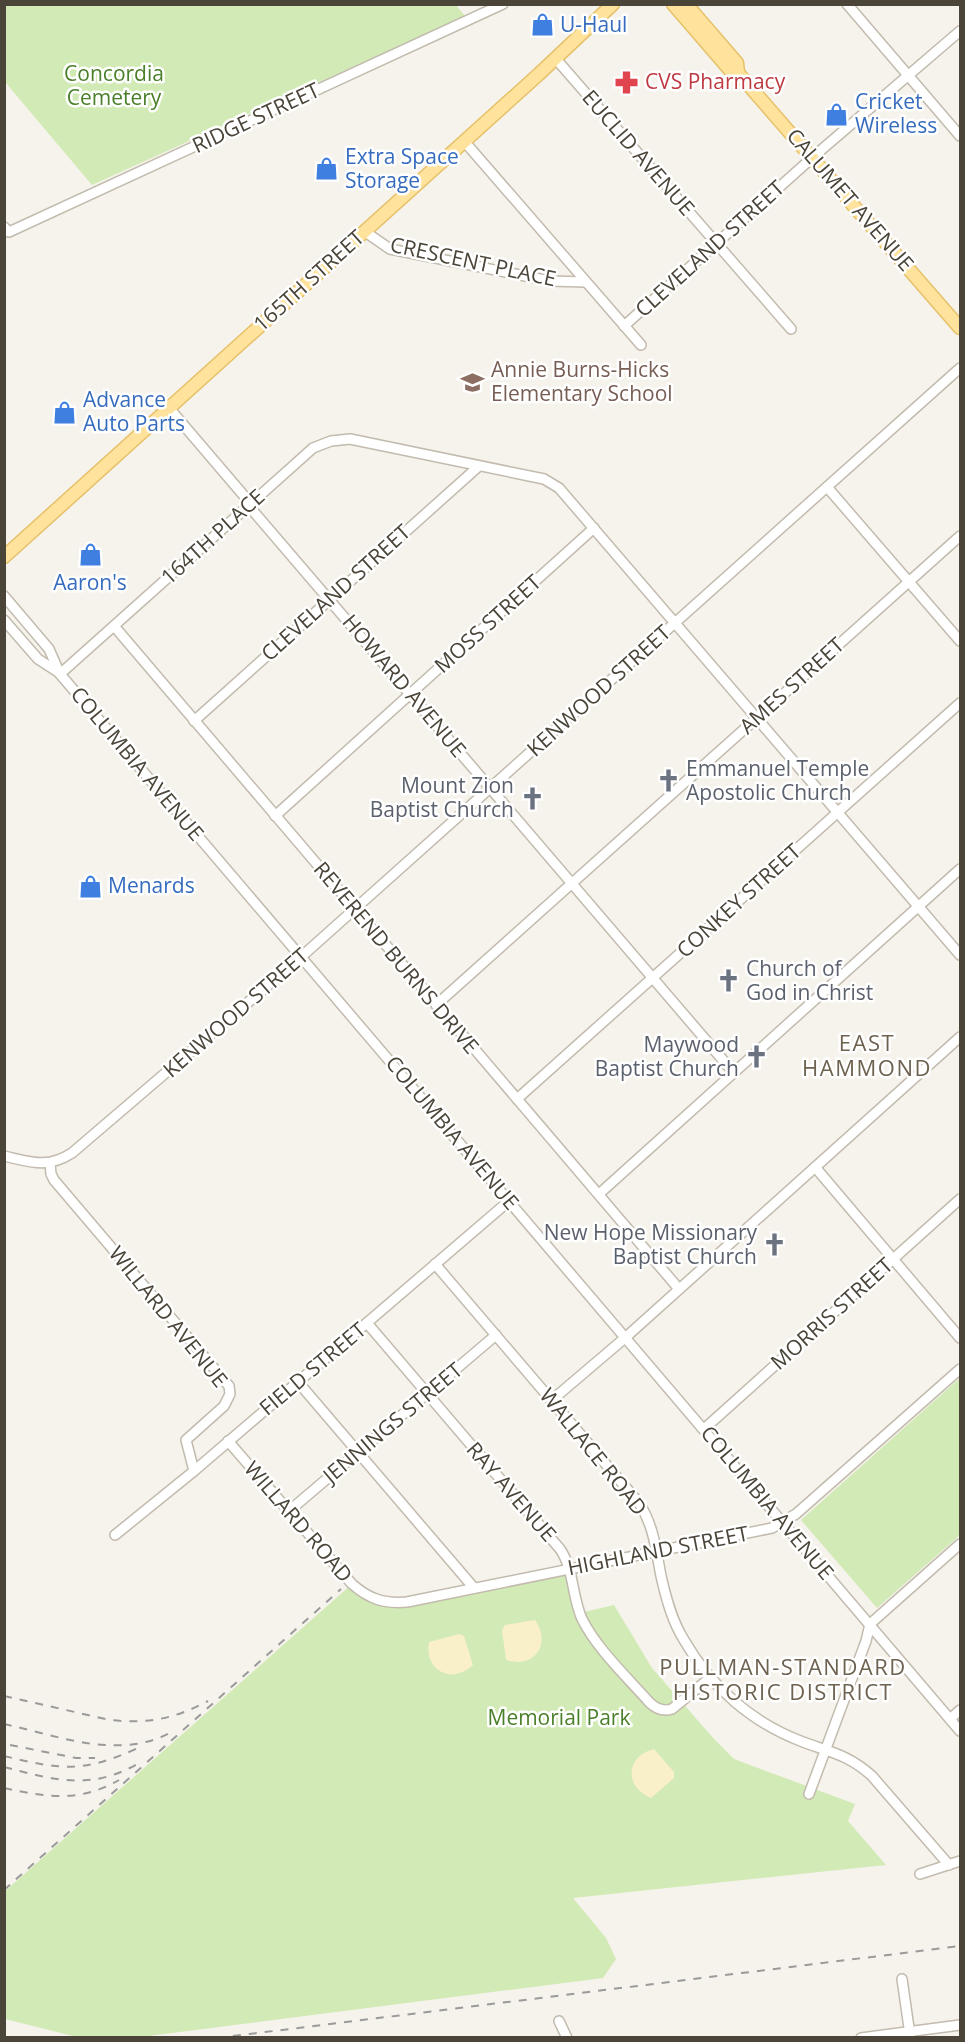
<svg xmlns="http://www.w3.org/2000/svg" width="965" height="2042" font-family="'Open Sans',sans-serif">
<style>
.green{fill:#d2eab5}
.sand{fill:#f9efc9}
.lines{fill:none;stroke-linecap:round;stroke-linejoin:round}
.minor-casing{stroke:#c2bbae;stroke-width:12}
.major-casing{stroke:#e6c16a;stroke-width:15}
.minor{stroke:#fff;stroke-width:9}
.major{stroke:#ffe39c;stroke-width:12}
.rail{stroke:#9a9a9a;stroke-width:2;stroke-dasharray:8 8;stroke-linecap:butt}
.labels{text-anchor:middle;stroke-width:5;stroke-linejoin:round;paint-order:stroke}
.shop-label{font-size:21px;fill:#366cbe;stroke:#fff;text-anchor:start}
.park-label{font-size:21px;fill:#4a7f2a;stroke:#fff}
.health-label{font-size:21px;fill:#be3a42;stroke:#fff;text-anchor:start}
.street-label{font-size:21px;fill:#4b4439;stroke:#fff}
.education-label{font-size:21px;fill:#785e54;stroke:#fff;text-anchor:start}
.worship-label{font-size:21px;fill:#5b616d;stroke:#fff;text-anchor:end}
.neighbourhood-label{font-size:22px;letter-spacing:1.5px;fill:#6e6250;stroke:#fff}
</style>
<rect width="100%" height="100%" fill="#f6f3ec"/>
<g class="green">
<path d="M 455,4 L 465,16 L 92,185 L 5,82 L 5,5 Z"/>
<path d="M 960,1378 L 960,1535 L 877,1608 L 801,1520 Z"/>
<path d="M 568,1569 L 580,1613 L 614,1605 L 652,1668 L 714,1739 L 734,1759 L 855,1804 L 848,1821 L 886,1865 L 573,1898 L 606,1938 L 616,1959 L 603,1978 L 133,2038 L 77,2037 L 5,2019 L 4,1892 L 352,1584 L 383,1602 Z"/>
</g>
<g class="sand">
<path d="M 535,1620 C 552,1644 534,1669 506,1660 L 502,1630 L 505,1625 Z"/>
<path d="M 459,1634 L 464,1636 L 473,1665 C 452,1685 424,1671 429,1642 Z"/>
<path d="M 654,1749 L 674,1772 L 674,1778 L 651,1798 C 624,1787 625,1756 654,1749 Z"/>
</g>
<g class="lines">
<defs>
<g id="minor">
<path d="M 847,4 L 960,136"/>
<path d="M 556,59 L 791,329"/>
<path d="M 464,141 L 641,345"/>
<path d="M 4,227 L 9,232 L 503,4"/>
<path d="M 364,231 L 390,249 L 550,281 L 586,282"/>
<path d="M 624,326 L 813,157 L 960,31"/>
<path d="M 169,408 L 245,497 L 254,512 L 734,1073"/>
<path d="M 827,487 L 960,641"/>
<path d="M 4,596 L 49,649 L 60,674 L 960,1731"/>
<path d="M 4,620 L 38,659 L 58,672"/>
<path d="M 114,626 L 679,1289"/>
<path d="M 60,674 L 313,448 L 331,441 L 350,439 L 544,479 L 559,488 L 960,955"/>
<path d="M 194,721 L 479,466"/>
<path d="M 275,816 L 594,528"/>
<path d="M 436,1005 L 960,536"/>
<path d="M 517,1099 L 960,703"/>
<path d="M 4,1156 C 31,1162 47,1169 72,1153 L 301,957 L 960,368"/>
<path d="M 50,1163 L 51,1174 L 54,1180 L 229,1386 L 230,1394 L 224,1406 L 186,1440 L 194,1471"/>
<path d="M 815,1167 L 960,1338"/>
<path d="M 599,1194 L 960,869"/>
<path d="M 435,1264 L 639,1503 C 654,1526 656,1550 661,1576 C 666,1598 672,1621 684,1640 C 711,1687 752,1723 803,1742 C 830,1752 849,1755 872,1776 L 949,1865"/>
<path d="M 367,1323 L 560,1549 C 574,1569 572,1597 582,1619 C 597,1649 627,1677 649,1702 C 656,1709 663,1712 672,1709 L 710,1678"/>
<path d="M 298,1382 L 474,1588"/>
<path d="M 552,1400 L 626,1337 L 960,1037"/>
<path d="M 704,1429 L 960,1199"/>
<path d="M 228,1441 L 352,1584 C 369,1599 384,1604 407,1602 L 772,1528 L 796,1514 L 960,1369"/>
<path d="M 289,1511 L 496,1335"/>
<path d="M 115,1535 L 194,1471 L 509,1201"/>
<path d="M 950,1719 L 960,1710"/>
<path d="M 809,1794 L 866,1641 L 870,1624 L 960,1544"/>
<path d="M 920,1874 L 960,1861"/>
<path d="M 902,1979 L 910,2035"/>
<path d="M 559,2021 L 567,2038"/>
<path d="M 861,2038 L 960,2025"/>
</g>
<g id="major">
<path d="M 673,4 L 730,70 L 738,73 L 960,328"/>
<path d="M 686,4 L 737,63 L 738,73"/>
<path d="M 4,557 L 539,74 L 613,4"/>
</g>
</defs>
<use href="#minor" class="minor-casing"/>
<use href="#major" class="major-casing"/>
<use href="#minor" class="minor"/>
<use href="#major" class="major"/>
<g class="rail">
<path d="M 4,1696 L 110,1720 C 148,1724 174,1719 208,1701"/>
<path d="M 4,1724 C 59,1736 122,1762 175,1730"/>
<path d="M 10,1745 L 76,1758 L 95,1758"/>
<path d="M 4,1756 C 62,1770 83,1773 138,1748"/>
<path d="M 4,1767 C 55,1780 91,1791 139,1763"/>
<path d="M 4,1788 C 47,1797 79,1803 119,1780"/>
<path d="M 4,1890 L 341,1589"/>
<path d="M 217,2038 L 960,1946"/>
</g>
</g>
<defs>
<symbol id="shop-bare" viewBox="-9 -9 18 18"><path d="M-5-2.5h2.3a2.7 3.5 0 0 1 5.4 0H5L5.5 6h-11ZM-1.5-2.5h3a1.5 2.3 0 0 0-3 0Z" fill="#3f7fe0" stroke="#fff" stroke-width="2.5" paint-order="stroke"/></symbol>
<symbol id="pharmacy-bare" viewBox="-9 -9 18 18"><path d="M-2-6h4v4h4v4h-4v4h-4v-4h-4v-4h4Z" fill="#e0444e" stroke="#fff" stroke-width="2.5" paint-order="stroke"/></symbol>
<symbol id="school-bare" viewBox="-9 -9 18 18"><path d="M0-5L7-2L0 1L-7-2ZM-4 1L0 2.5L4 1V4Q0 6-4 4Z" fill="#8d6e63" stroke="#fff" stroke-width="2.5" paint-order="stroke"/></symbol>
<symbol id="church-bare" viewBox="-9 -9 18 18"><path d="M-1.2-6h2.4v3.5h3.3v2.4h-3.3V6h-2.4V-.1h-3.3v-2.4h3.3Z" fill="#6b7280" stroke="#fff" stroke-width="2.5" paint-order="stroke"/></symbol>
</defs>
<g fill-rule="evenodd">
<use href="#shop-bare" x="526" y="8" width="33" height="33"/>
<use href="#pharmacy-bare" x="610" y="66" width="33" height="33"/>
<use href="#shop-bare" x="820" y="98" width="33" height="33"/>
<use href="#shop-bare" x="310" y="152" width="33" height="33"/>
<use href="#school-bare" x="456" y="366" width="33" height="33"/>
<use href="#shop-bare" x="48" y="396" width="33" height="33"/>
<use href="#shop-bare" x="74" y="538" width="33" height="33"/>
<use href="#church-bare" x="652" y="764" width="33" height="33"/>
<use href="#church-bare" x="516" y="782" width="33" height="33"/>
<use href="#shop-bare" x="74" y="870" width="33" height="33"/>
<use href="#church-bare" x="712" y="964" width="33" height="33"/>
<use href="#church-bare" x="740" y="1040" width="33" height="33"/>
<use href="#church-bare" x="758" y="1228" width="33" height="33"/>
</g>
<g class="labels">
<g class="shop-label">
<text x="560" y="32">U-Haul</text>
<text x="855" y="109">Cricket<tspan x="855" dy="24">Wireless</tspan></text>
<text x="345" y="164">Extra Space<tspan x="345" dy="24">Storage</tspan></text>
<text x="83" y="407">Advance<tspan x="83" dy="24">Auto Parts</tspan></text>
<text x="90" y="590" text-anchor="middle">Aaron's</text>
<text x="108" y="893">Menards</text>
</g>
<g class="park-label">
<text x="114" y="81">Concordia<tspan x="114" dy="24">Cemetery</tspan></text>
<text x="559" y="1725">Memorial Park</text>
</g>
<g class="health-label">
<text x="645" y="89">CVS Pharmacy</text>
</g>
<g class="street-label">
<text transform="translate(256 118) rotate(-25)" y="7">RIDGE STREET</text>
<text transform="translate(638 153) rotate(49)" y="7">EUCLID AVENUE</text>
<text transform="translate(850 200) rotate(49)" y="7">CALUMET AVENUE</text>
<text transform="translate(710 249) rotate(-42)" y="7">CLEVELAND STREET</text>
<text transform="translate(473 262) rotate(12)" y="7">CRESCENT PLACE</text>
<text transform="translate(309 281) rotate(-42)" y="7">165TH STREET</text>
<text transform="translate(213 537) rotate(-42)" y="7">164TH PLACE</text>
<text transform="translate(336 593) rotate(-42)" y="7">CLEVELAND STREET</text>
<text transform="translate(488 624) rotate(-42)" y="7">MOSS STREET</text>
<text transform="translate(404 686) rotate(50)" y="7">HOWARD AVENUE</text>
<text transform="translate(792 686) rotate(-42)" y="7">AMES STREET</text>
<text transform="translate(599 691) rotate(-42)" y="7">KENWOOD STREET</text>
<text transform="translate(137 764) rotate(50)" y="7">COLUMBIA AVENUE</text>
<text transform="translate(739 901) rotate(-42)" y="7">CONKEY STREET</text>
<text transform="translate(396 958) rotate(50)" y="7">REVEREND BURNS DRIVE</text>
<text transform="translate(236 1013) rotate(-41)" y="7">KENWOOD STREET</text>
<text transform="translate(452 1133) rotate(50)" y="7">COLUMBIA AVENUE</text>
<text transform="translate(832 1314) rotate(-42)" y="7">MORRIS STREET</text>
<text transform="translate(168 1317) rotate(51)" y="7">WILLARD AVENUE</text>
<text transform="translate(313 1369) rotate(-40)" y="7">FIELD STREET</text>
<text transform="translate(393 1423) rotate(-40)" y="7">JENNINGS STREET</text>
<text transform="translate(593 1452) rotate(51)" y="7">WALLACE ROAD</text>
<text transform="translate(511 1492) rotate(49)" y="7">RAY AVENUE</text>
<text transform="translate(767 1503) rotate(50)" y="7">COLUMBIA AVENUE</text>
<text transform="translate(298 1522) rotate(49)" y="7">WILLARD ROAD</text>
<text transform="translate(658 1551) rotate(-11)" y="7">HIGHLAND STREET</text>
</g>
<g class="education-label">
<text x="491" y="377">Annie Burns-Hicks<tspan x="491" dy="24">Elementary School</tspan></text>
</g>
<g class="worship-label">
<text x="686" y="776" text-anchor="start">Emmanuel Temple<tspan x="686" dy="24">Apostolic Church</tspan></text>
<text x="514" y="793">Mount Zion<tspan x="514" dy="24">Baptist Church</tspan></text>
<text x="746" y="976" text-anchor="start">Church of<tspan x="746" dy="24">God in Christ</tspan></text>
<text x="739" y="1052">Maywood<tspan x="739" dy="24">Baptist Church</tspan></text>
<text x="757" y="1240">New Hope Missionary<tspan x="757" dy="24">Baptist Church</tspan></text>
</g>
<g class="neighbourhood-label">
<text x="867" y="1051">EAST<tspan x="867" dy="25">HAMMOND</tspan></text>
<text x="783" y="1675">PULLMAN-STANDARD<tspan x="783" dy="25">HISTORIC DISTRICT</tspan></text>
</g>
</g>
<rect width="965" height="2042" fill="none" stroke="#4b4439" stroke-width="12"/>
</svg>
